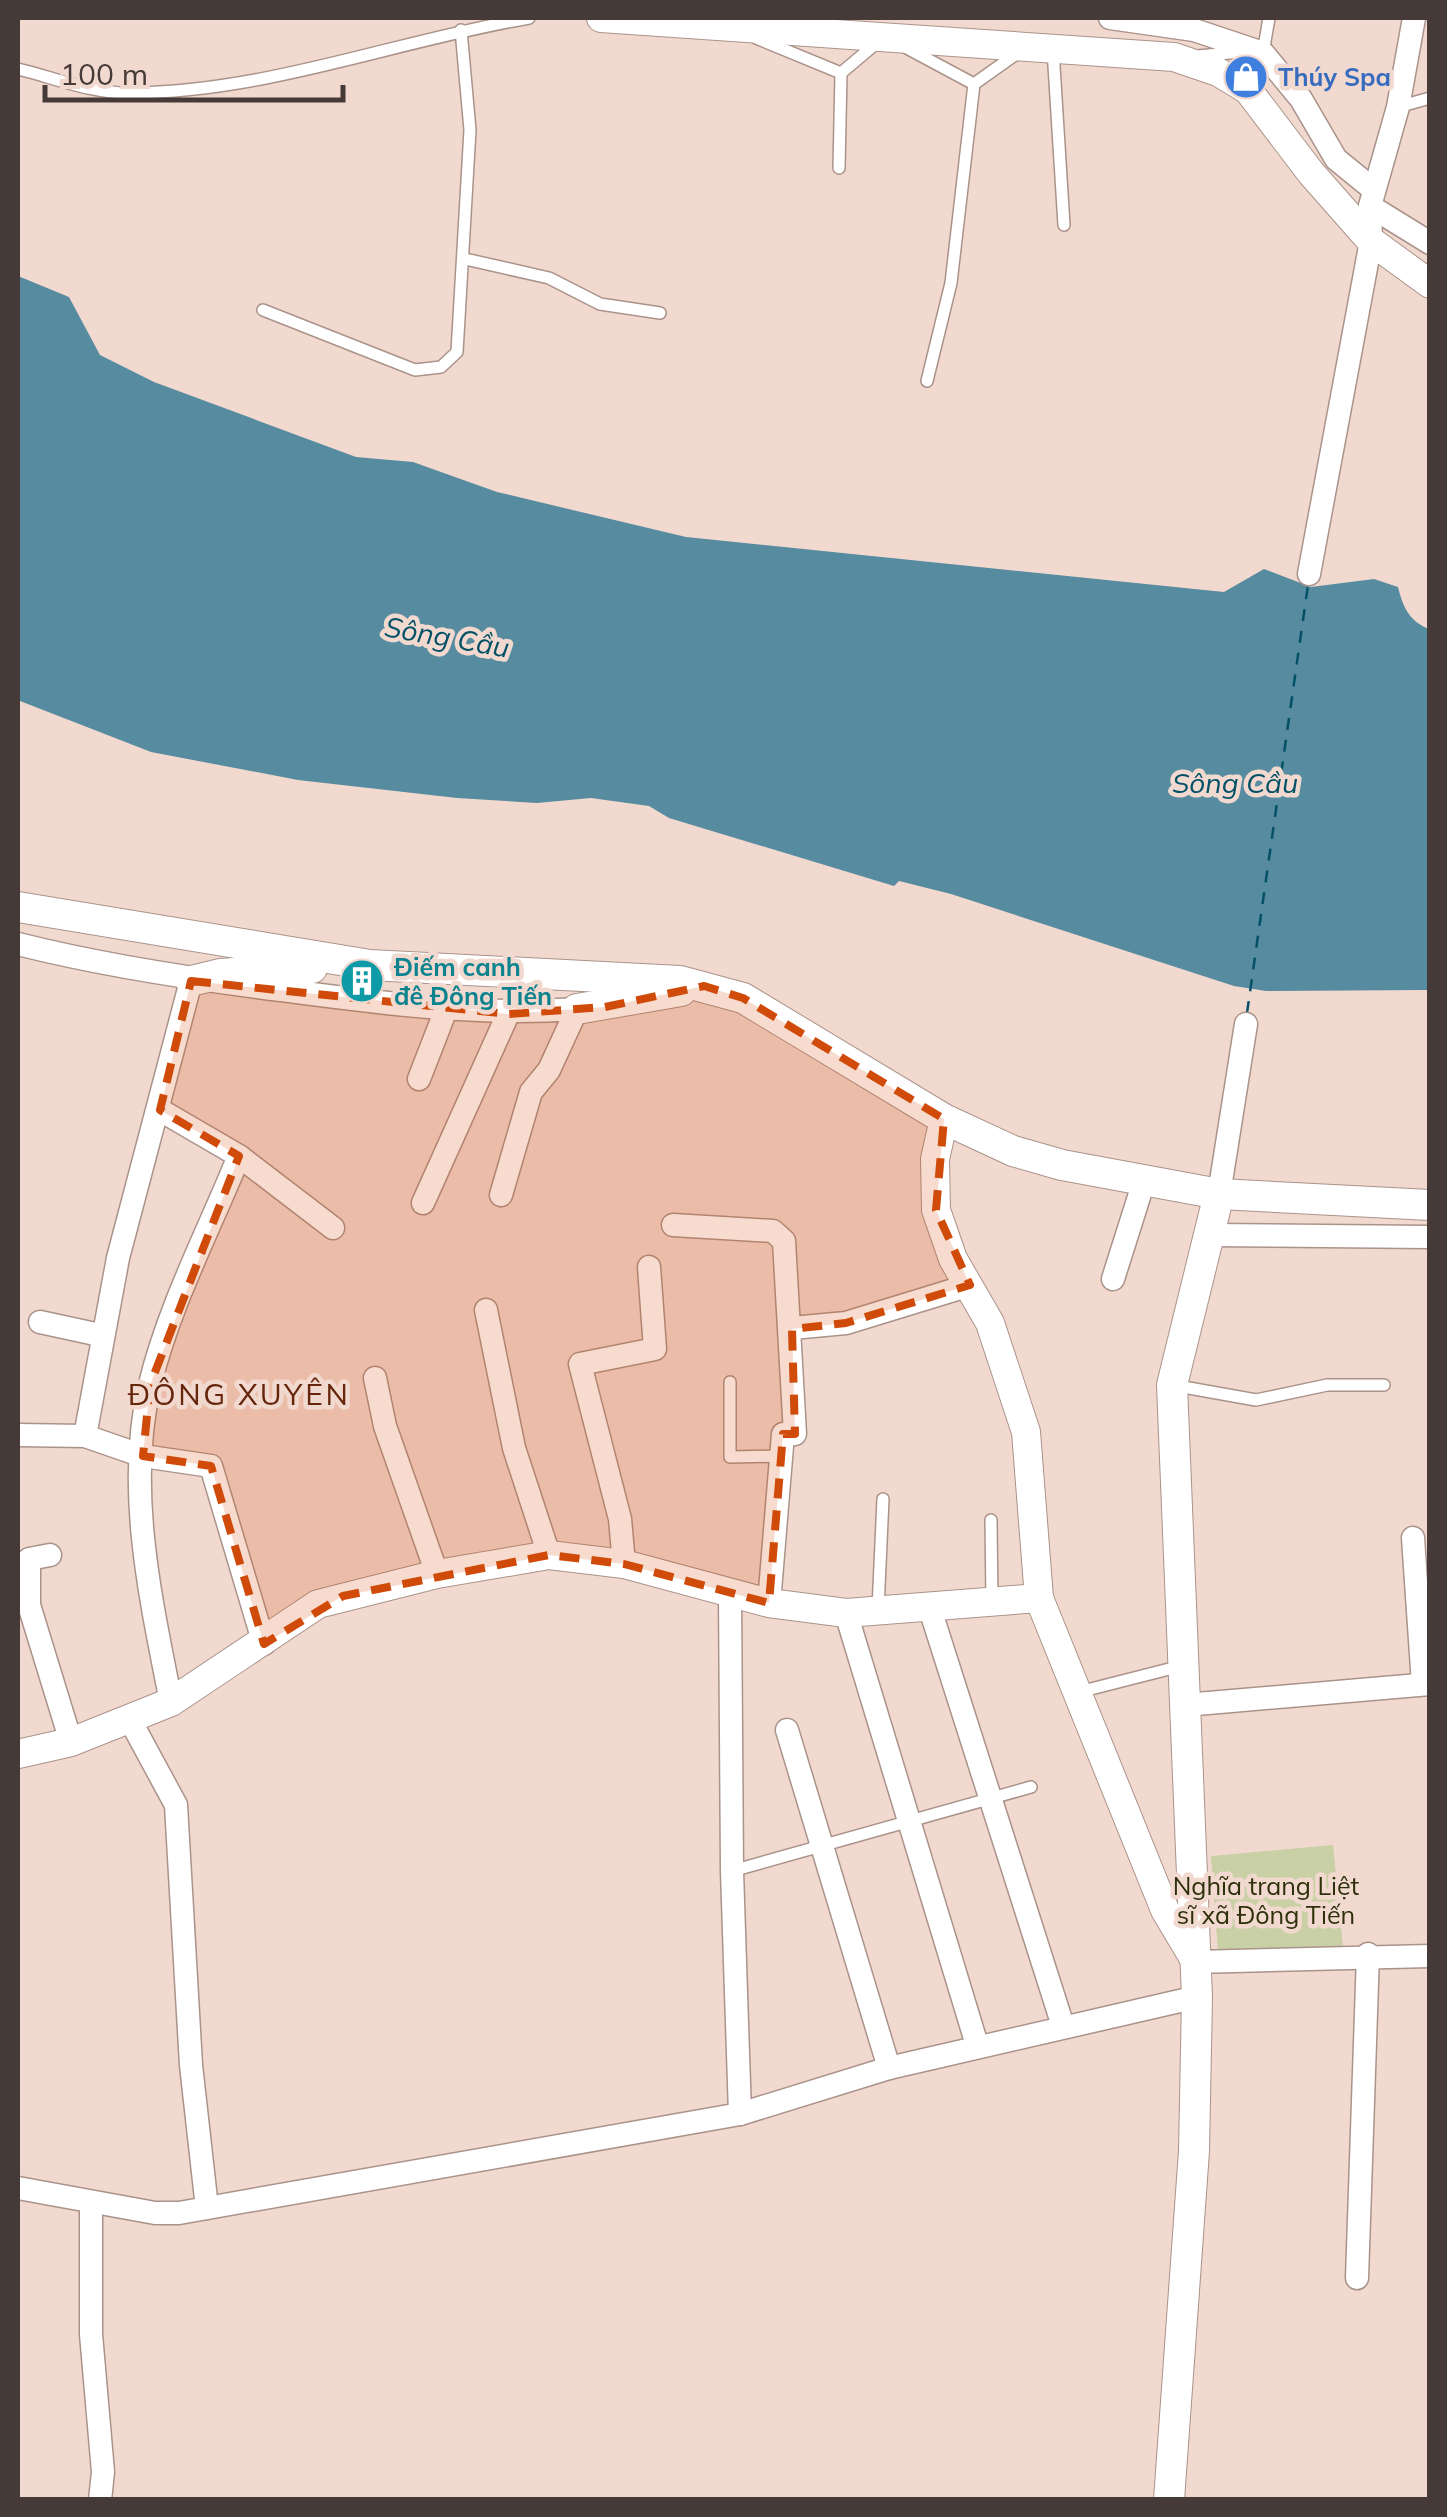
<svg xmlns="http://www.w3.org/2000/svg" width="1447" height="2517" font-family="Mulish,sans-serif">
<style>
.green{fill:#cad0a6}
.water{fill:#578b9f}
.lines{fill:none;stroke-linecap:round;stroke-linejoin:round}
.ferry{stroke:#045167;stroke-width:2.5;stroke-dasharray:12 10;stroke-linecap:butt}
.service-casing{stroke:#aa938a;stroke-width:14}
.minor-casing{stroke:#aa938a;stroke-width:25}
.tertiary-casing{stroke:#aa938a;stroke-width:30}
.secondary-casing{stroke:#aa938a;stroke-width:32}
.service{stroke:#fff;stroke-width:11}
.minor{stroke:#fff;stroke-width:22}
.tertiary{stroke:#fff;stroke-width:28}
.secondary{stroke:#fff;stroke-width:30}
.marked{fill:#d04b09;fill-opacity:0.2;stroke:#d04b09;stroke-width:8;stroke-dasharray:20 12;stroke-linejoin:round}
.labels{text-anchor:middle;stroke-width:9;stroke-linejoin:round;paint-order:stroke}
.shop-label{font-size:25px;font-weight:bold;fill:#366cbe;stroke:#f2d9d0;text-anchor:start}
.culture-label{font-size:25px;font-weight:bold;fill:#0d838f;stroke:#f2d9d0;text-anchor:start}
.park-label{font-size:25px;fill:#2d300a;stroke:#f2d9d0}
.water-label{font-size:28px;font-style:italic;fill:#045167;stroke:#f2d9d0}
.quarter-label{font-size:30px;letter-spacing:2.5px;fill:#66260b;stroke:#f2d9d0}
</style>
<rect width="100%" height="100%" fill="#f2d9d0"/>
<path class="green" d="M 1333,1845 L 1343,1946 L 1218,1952 L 1211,1856 Z"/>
<path class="water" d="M 18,276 L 69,297 L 100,355 L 154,382 L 356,457 L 413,462 L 497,492 L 686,537 L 1224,592 L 1264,569 L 1311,587 L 1374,579 L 1398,587 C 1403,607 1409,621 1429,629 L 1429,990 L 1266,991 L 1234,986 L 951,894 L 899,881 L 894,886 L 669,818 L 649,806 L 591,798 L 537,803 L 457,798 L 298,780 L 151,752 L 20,701 Z"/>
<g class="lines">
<path class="ferry" d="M 1247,1013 L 1308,585"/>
<defs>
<g id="service">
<path d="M 756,38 L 841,73 L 879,41"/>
<path d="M 903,46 L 974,84 L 1019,52"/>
<path d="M 1053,50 L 1064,225"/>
<path d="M 1263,53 L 1269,18"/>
<path d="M 1198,56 L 1240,52"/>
<path d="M 18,69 C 52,77 94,94 130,93 C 267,92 395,41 529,18"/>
<path d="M 1398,107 L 1430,98"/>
<path d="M 839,168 L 841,73"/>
<path d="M 465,259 L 549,278 L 600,304 L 660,313"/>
<path d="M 263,310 L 415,370 L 441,367 L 457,352 L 470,130 L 461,30"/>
<path d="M 927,381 L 951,283 L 974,84"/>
<path d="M 730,1382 L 730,1457 L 784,1456"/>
<path d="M 1172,1385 L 1256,1400 L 1327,1385 L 1384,1385"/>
<path d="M 991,1520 L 992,1602"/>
<path d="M 878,1609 L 883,1499"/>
<path d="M 1079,1692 L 1181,1666"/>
<path d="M 732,1871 L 1031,1787"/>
</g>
<g id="minor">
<path d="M 1110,18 L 1194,30 L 1263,53 L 1301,99 L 1336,159 L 1374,190"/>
<path d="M 1370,206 L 1430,243"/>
<path d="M 1309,574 L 1371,241 L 1370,206 L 1398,107 L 1414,18"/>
<path d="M 18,944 C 105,966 192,979 281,990 C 382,1003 474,1016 577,1009 L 549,1070 L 531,1092 L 501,1195"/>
<path d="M 419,1079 L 447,1007"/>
<path d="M 160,1110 L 239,1156 L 333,1228"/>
<path d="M 1219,1194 L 1246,1024"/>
<path d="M 423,1203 L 508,1014"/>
<path d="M 673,1225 L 773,1231 L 784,1241 L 795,1434 L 783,1434 L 769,1603"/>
<path d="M 1208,1235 L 1430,1237"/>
<path d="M 1113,1279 L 1144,1181"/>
<path d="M 486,1310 L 514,1448 L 549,1555"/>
<path d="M 40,1322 L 100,1335"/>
<path d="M 792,1328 L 846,1323 L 970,1285"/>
<path d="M 375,1378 L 385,1426 L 437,1574"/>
<path d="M 18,1435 L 85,1436 L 143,1456 L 211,1466 L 264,1644"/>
<path d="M 85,1436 L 118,1258 L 191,981"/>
<path d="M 1413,1538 L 1423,1684"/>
<path d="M 50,1555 L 29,1559 L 29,1605 L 71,1742"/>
<path d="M 624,1564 L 620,1519 L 580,1364 L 655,1349 L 649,1267"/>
<path d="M 730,1594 L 732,1871 L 740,2114"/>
<path d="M 930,1609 L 1063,2026"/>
<path d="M 846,1613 L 977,2045"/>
<path d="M 171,1702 C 151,1600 125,1488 150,1384 C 169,1306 209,1230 239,1156"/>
<path d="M 1185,1705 L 1430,1684"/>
<path d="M 130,1720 L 176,1805 L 191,2065 L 207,2208"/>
<path d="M 787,1730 L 889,2068"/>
<path d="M 1196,1962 L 1430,1956"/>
<path d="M 18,2188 L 155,2213 L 179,2213 L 740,2114 L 889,2068 L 1197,1997"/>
<path d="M 91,2203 L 91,2334 L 103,2472 L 100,2500"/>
<path d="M 1357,2278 L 1368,1954"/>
</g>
<g id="tertiary">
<path d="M 601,18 L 1174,57 L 1218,72 L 1248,90 L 1311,173 L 1371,241 L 1430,284"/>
<path d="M 944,1119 L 935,1159 L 936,1210 L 953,1259 L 990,1323 L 1026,1432 L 1039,1598 L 1165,1910 L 1196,1962"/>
<path d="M 18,1754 L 71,1742 L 171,1702 L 318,1604 L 437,1574 L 549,1555 L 624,1564 L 769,1603 L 846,1613 L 1039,1598"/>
</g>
<g id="secondary">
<path d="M 18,907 L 370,965 L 680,981 L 743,998 L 944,1119 L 1013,1151 L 1062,1165 L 1219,1194 L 1430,1205"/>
<path d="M 191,981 L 220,974 L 312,968"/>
<path d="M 577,1009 L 681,991"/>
<path d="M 1169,2500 L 1194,2151 L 1197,1997 L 1172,1385 L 1219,1194"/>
</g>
</defs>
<use href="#service" class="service-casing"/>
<use href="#minor" class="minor-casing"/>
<use href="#tertiary" class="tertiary-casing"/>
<use href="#secondary" class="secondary-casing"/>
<use href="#service" class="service"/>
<use href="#minor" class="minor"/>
<use href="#tertiary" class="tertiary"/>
<use href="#secondary" class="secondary"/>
</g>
<path class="marked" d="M 191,981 L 508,1014 L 605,1007 L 704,986 L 743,998 L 944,1119 L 936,1210 L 970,1285 L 846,1323 L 792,1329 L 795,1434 L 783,1434 L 769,1603 L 624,1564 L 549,1555 L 343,1596 L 264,1644 L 211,1466 L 143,1456 L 150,1385 L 239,1156 L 160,1110 Z"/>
<defs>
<symbol id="shop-disc" viewBox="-11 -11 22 22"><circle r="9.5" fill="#3f7fe0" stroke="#f2d9d0"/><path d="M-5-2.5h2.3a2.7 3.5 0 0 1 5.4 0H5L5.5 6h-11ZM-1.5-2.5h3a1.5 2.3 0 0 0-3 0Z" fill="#fff"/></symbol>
<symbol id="building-disc" viewBox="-11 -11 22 22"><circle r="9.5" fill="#0f9aa8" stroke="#f2d9d0"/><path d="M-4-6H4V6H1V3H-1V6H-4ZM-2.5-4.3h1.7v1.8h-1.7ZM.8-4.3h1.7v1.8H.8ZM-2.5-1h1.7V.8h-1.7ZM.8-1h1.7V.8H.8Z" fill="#fff"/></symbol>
</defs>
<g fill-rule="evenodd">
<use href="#shop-disc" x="1221" y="52" width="50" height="50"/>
<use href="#building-disc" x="337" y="956" width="50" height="50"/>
</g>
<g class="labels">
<g class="shop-label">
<text x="1278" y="86">Thúy Spa</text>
</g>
<g class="culture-label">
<text x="394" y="976">Điếm canh<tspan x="394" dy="29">đê Đông Tiến</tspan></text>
</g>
<g class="park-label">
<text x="1266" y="1895">Nghĩa trang Liệt<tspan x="1266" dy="29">sĩ xã Đông Tiến</tspan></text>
</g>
<g class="water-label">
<text transform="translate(447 637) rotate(10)" y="10">Sông Cầu</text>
<text x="1235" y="793">Sông Cầu</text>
</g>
<g class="quarter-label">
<text x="239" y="1405">ĐÔNG XUYÊN</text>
</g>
</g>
<rect width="1447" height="2517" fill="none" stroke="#453a37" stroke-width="40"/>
<path d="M45 85v15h298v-15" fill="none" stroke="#453a37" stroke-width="5"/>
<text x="60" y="85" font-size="30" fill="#453a37" stroke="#f2d9d0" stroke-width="8" paint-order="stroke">100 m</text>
</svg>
